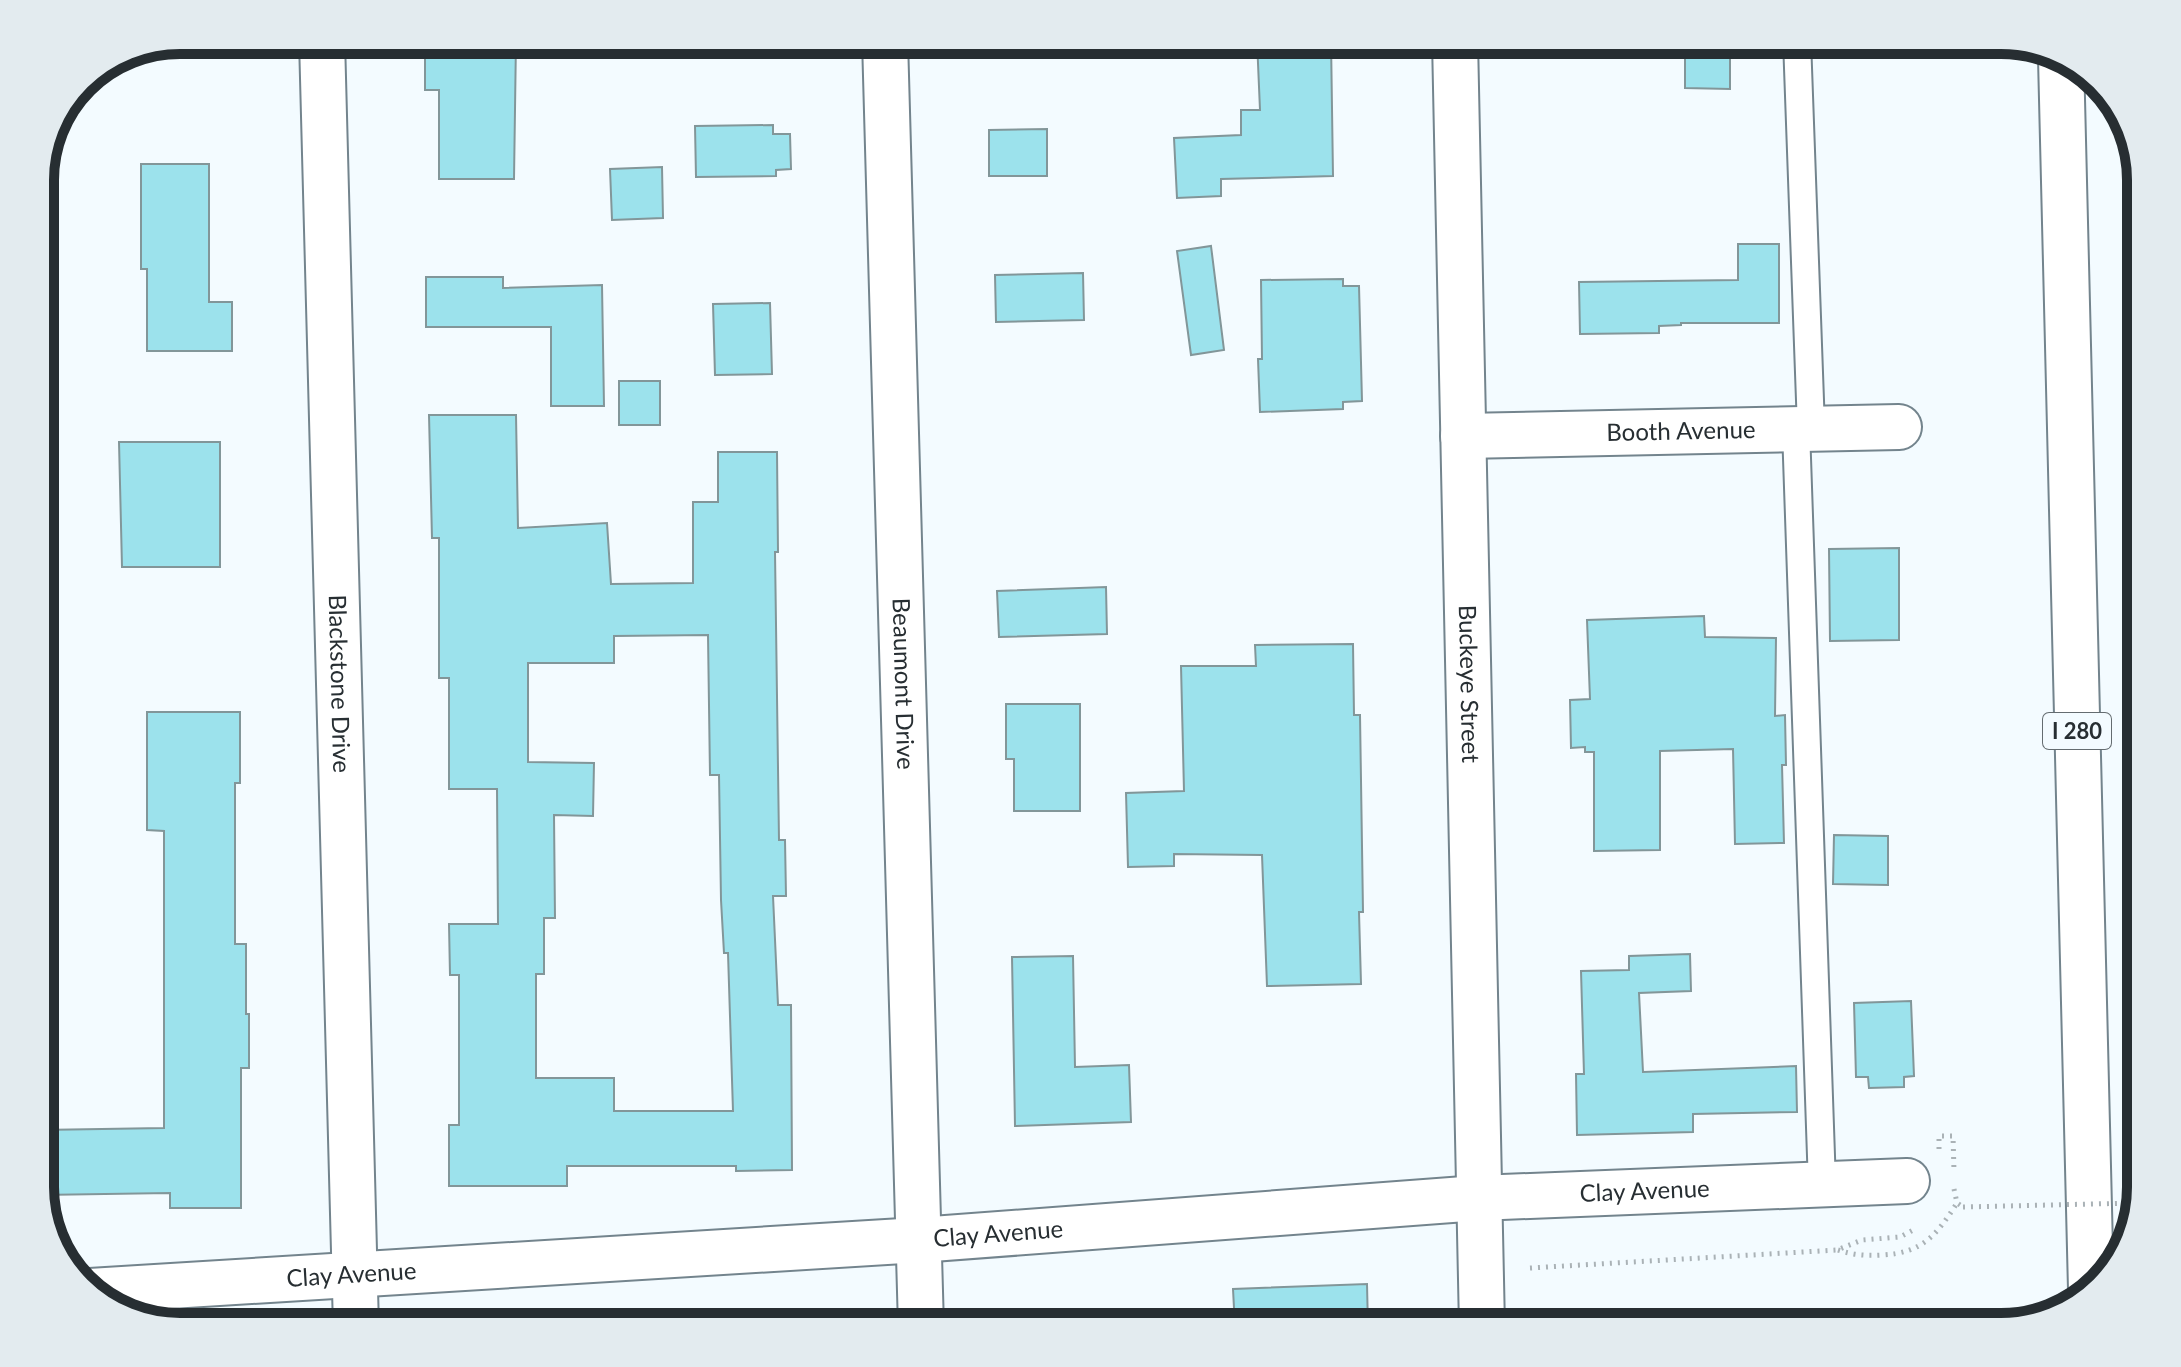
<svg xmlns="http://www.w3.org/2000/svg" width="2181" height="1367" font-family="Lato,sans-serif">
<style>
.building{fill:#9ce2ec;stroke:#829699;stroke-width:2;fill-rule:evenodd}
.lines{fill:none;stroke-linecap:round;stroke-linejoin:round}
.service-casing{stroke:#73848d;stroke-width:30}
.minor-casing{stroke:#73848d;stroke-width:48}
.tertiary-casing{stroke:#73848d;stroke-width:48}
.motorway-casing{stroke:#73848d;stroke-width:48}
.path{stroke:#aab2b6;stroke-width:5;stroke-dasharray:2 6;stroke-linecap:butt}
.service{stroke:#fff;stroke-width:26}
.minor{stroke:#fff;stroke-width:44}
.tertiary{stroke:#fff;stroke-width:44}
.motorway{stroke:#fff;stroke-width:44}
.path-bridge{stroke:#aab2b6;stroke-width:5;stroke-dasharray:2 6;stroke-linecap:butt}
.labels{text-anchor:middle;stroke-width:8;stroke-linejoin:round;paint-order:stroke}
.shield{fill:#f3fbff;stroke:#646c70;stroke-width:2}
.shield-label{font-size:22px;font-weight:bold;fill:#272e32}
.street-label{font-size:24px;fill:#272e32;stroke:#f3fbff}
.rim{fill:none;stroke:#272e32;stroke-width:10}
</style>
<rect width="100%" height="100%" fill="#f3fbff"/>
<g class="building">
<path d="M 425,40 L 516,40 L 514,179 L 439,179 L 439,90 L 425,90 Z"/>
<path d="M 1257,40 L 1331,40 L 1333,176 L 1221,179 L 1221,196 L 1177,198 L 1174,138 L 1241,135 L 1241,110 L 1260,110 Z"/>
<path d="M 1685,51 L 1730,52 L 1730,89 L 1685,88 Z"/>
<path d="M 773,125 L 773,134 L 790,134 L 791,169 L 776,170 L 776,176 L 696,177 L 695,126 Z"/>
<path d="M 1047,129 L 1047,176 L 989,176 L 989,130 Z"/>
<path d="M 141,164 L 209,164 L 209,302 L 232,302 L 232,351 L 147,351 L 147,269 L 141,269 Z"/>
<path d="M 662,167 L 663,218 L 612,220 L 610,169 Z"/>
<path d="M 1738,244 L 1779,244 L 1779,323 L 1681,323 L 1681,325 L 1659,326 L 1659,333 L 1580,334 L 1579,282 L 1738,280 Z"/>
<path d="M 1211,246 L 1224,350 L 1191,355 L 1177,251 Z"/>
<path d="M 1083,273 L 1084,320 L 996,322 L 995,275 Z"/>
<path d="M 426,277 L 503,277 L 503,288 L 602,285 L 604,406 L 551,406 L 551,327 L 426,327 Z"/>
<path d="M 1343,279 L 1343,286 L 1359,286 L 1362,401 L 1343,402 L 1343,409 L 1260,412 L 1258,359 L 1262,359 L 1261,280 Z"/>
<path d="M 770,303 L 772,374 L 715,375 L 713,304 Z"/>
<rect x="619" y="381" width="41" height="44"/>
<path d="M 429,415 L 516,415 L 518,528 L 607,523 L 611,584 L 693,583 L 693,502 L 718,502 L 718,452 L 777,452 L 778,552 L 775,552 L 779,840 L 785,840 L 786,896 L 773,896 L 778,1005 L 791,1005 L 792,1170 L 736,1171 L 736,1166 L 567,1166 L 567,1186 L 449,1186 L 449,1125 L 459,1125 L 459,975 L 450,975 L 449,924 L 498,924 L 497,789 L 449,789 L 449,678 L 439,678 L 439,538 L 432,538 ZM 708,635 L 710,775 L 719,775 L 721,900 L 724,953 L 728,953 L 733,1111 L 614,1111 L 614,1078 L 536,1078 L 536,974 L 544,974 L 544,918 L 555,918 L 554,815 L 593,816 L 594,763 L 528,762 L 528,663 L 614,663 L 614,636 Z"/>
<path d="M 119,442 L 220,442 L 220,567 L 122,567 Z"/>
<path d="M 1899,548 L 1899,640 L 1830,641 L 1829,549 Z"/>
<path d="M 1106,587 L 1107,634 L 999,637 L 997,591 Z"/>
<path d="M 1704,616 L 1705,637 L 1776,638 L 1775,716 L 1785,715 L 1786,765 L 1782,765 L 1784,843 L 1735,844 L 1733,749 L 1660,751 L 1660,850 L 1594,851 L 1594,752 L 1585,752 L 1585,747 L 1571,748 L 1570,700 L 1590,699 L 1587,620 Z"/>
<path d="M 1353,644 L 1354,715 L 1360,715 L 1363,912 L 1359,912 L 1361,984 L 1267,986 L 1262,855 L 1174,854 L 1174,866 L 1128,867 L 1126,793 L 1184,791 L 1181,666 L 1256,666 L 1255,645 Z"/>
<path d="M 1006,704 L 1080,704 L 1080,811 L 1014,811 L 1014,759 L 1006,759 Z"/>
<path d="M 147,712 L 240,712 L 240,783 L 235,783 L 235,944 L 246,944 L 246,1014 L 249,1014 L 249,1068 L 241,1068 L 241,1208 L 170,1208 L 170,1193 L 40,1195 L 40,1130 L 164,1128 L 164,831 L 147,830 Z"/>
<path d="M 1834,835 L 1888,836 L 1888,885 L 1833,884 Z"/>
<path d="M 1690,954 L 1691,991 L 1639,993 L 1643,1072 L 1796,1066 L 1797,1112 L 1693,1114 L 1693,1132 L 1577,1135 L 1576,1074 L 1584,1074 L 1581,971 L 1629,970 L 1629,956 Z"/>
<path d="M 1073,956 L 1075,1067 L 1129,1065 L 1131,1122 L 1015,1126 L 1012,957 Z"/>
<path d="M 1911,1001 L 1914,1076 L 1904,1077 L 1904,1087 L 1869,1088 L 1868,1077 L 1856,1077 L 1854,1003 Z"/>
<path d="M 1367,1284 L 1368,1327 L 1235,1327 L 1233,1289 Z"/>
</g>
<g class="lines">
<defs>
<g id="service">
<path d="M 1797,40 L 1811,428"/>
<path d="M 1796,429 L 1822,1185"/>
</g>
<g id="minor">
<path id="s1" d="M 322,40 L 356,1327"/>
<path id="s2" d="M 885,40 L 921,1327"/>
<path id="s3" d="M 1463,436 L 1899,427"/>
<path id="s4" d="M 90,1291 L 919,1240 L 1478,1198 L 1907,1181"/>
</g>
<g id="tertiary">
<path id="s5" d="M 1455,40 L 1482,1327"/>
</g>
<path id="motorway" d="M 2061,58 L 2091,1290"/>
</defs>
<use href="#service" class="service-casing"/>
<use href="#minor" class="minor-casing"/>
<use href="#tertiary" class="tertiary-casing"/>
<use href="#motorway" class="motorway-casing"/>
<g class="path">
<path d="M 1939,1149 L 1939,1136 L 1953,1136 L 1954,1171"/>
<path d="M 1954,1189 L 1957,1203 L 1963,1207"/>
<path d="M 1838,1250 C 1853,1255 1866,1256 1882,1255 C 1922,1253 1936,1236 1957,1203"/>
<path d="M 1530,1268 L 1837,1250 L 1862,1240 L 1900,1237 L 1917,1228"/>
</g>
<use href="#service" class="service"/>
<use href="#minor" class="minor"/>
<use href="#tertiary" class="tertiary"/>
<use href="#motorway" class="motorway"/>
<path class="path-bridge" d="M 1963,1207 L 2136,1203"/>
</g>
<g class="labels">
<rect class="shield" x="2043" y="713" width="68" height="36" rx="6"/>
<g class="shield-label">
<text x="2077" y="739">I 280</text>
</g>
<g class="street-label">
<text dy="8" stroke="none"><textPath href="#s3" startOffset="218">Booth Avenue</textPath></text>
<text dy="8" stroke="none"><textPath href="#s1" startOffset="644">Blackstone Drive</textPath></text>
<text dy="8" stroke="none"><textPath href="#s2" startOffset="644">Beaumont Drive</textPath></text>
<text dy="8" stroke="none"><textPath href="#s5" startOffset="644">Buckeye Street</textPath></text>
<text dy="8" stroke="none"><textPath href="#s4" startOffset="1558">Clay Avenue</textPath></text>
<text dy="8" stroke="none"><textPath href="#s4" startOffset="910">Clay Avenue</textPath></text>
<text dy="8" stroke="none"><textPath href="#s4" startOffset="262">Clay Avenue</textPath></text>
</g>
</g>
<path d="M0 0H2181V1367H0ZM180 54H2001A126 126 0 0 1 2127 180V1187A126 126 0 0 1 2001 1313H180A126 126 0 0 1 54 1187V180A126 126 0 0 1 180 54Z" fill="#e3ebef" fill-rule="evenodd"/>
<path class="rim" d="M180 54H2001A126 126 0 0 1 2127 180V1187A126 126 0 0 1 2001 1313H180A126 126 0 0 1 54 1187V180A126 126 0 0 1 180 54Z"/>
</svg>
